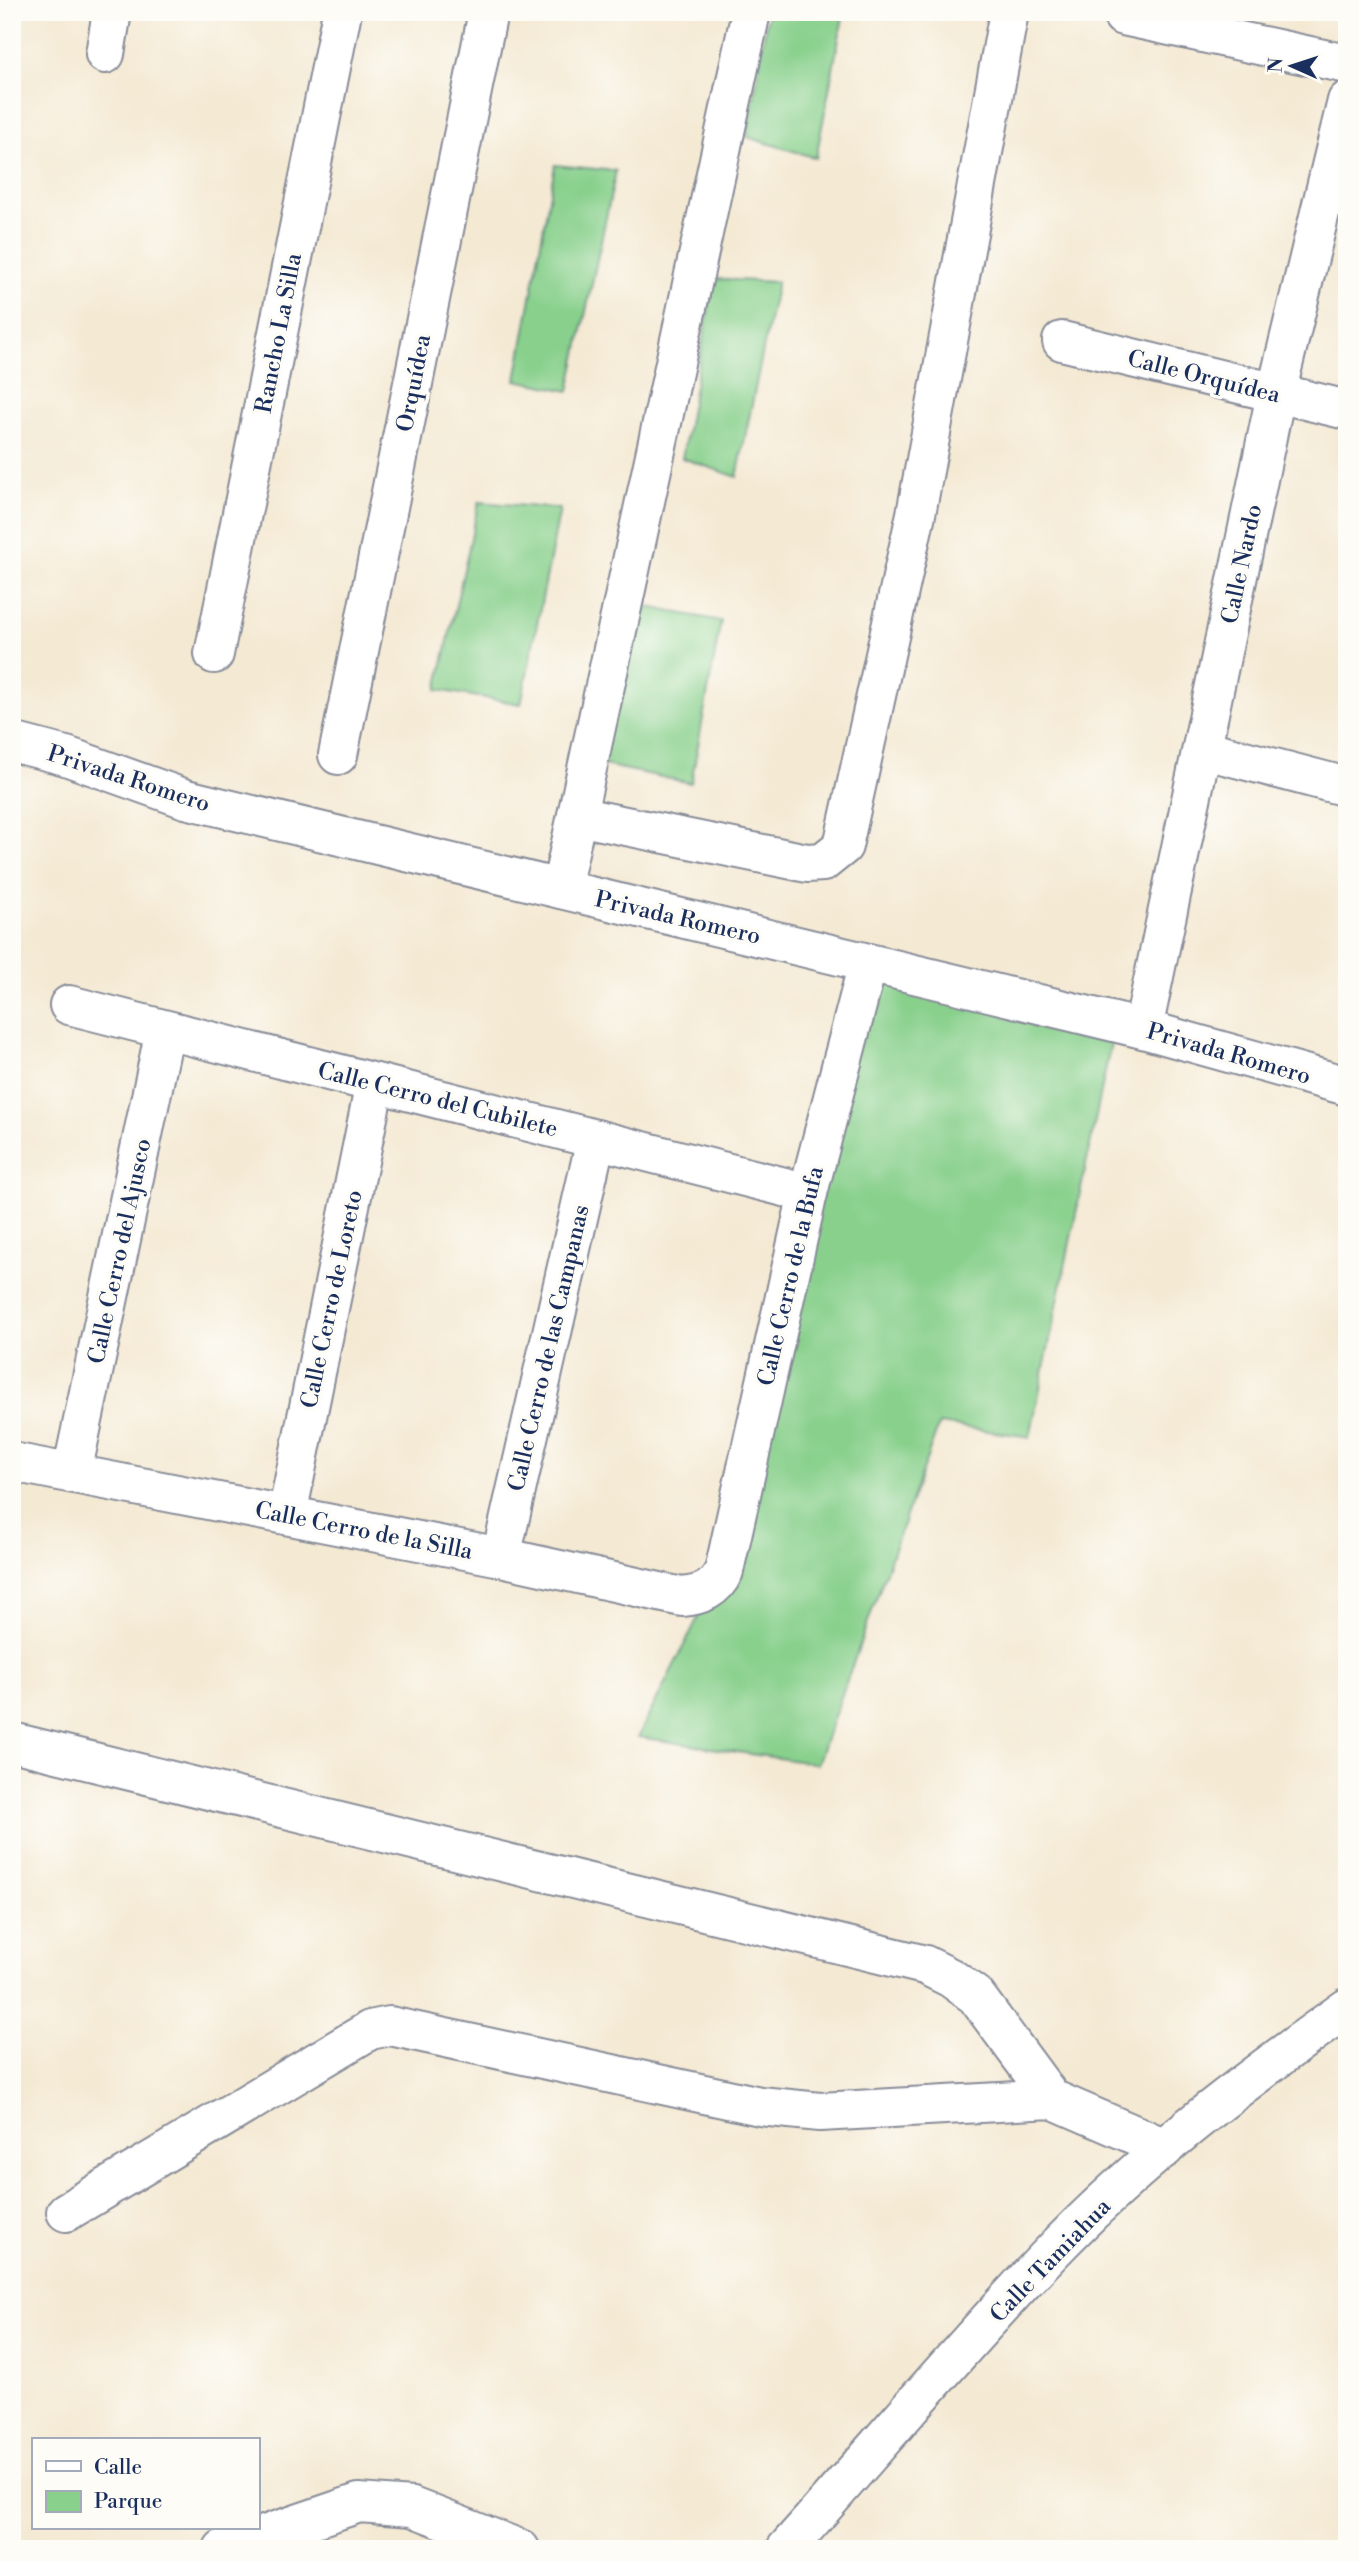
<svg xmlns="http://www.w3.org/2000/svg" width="1359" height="2561" font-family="'Libre Bodoni',serif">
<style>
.green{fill:#88d08c;stroke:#528075;stroke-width:2}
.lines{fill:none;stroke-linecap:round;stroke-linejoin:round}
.minor-casing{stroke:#888c98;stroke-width:42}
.minor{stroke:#fff;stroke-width:38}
.labels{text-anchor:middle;stroke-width:7;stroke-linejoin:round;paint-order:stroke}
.street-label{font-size:23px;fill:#1b2f5e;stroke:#fdfcf7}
</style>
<rect width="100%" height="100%" fill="#fdfcf7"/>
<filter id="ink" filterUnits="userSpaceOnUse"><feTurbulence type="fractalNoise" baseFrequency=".0143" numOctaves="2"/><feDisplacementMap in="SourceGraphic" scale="14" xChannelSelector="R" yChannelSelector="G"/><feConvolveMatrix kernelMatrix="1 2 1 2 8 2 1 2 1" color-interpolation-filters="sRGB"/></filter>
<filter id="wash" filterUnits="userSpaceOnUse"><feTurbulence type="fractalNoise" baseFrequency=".00686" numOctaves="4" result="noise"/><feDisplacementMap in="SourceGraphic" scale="28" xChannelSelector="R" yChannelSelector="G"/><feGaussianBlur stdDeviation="1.57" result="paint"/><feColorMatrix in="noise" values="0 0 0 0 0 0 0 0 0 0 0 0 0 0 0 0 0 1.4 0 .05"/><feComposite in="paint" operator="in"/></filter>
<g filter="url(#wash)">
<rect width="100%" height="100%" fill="#f4e9d3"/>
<g class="green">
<path d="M 768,12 L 844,12 L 816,158 L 747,137 Z"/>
<path d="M 555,165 L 616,171 L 569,391 L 516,380 Z"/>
<path d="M 714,279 L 777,282 L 737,477 L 682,458 Z"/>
<path d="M 479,502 L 560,509 L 521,704 L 437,690 Z"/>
<path d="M 622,602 L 721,621 L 691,783 L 589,762 Z"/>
<path d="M 868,963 L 1111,1043 L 1030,1437 L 939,1424 L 817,1764 L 638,1737 L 713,1588 Z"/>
</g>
</g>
<g filter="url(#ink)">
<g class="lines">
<defs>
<g id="minor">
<path d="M 1123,16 L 1347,64"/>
<path d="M 105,54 L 112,12"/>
<path d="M 1062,341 L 1347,410"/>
<path d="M 214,654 L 342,12"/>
<path d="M 12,742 L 66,756 L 186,799 L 1143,1029 L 1347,1086"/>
<path d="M 1202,749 L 1347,787"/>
<path d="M 338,755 L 488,12"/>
<path d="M 577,816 L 807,863 L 823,862 L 843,846 L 916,514 L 1009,12"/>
<path d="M 561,889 L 751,12"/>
<path d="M 69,1005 L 808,1193"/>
<path d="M 1143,1029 L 1276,394 L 1347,101"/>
<path d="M 12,1462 L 501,1557 L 682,1597 C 702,1595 715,1590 724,1571 L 808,1193 L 868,963"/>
<path d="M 72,1473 L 165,1030"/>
<path d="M 287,1515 L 375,1083"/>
<path d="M 501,1557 L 596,1139"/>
<path d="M 12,1742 L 925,1965 L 951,1978 L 976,1996 L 1052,2099"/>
<path d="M 66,2212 L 370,2030 L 390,2026 L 760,2106 L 820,2112 L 1052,2099 L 1165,2148"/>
<path d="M 223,2549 L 359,2503 L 412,2507 L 520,2549"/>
<path d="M 786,2549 C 874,2451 958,2350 1048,2256 C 1137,2162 1242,2083 1347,2008"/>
</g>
</defs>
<use href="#minor" class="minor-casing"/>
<use href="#minor" class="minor"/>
</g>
</g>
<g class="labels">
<g class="street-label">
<text transform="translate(278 333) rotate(-79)" y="8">Rancho La Silla</text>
<text transform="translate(1204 376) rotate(14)" y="8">Calle Orquídea</text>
<text transform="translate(413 383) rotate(-79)" y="8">Orquídea</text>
<text transform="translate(1241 564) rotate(-78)" y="8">Calle Nardo</text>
<text transform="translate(129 778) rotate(18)" y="8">Privada Romero</text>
<text transform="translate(678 917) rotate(13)" y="8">Privada Romero</text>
<text transform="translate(1229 1053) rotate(16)" y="8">Privada Romero</text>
<text transform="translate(438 1099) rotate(14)" y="8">Calle Cerro del Cubilete</text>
<text transform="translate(119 1251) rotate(-78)" y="8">Calle Cerro del Ajusco</text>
<text transform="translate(790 1276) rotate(-77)" y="8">Calle Cerro de la Bufa</text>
<text transform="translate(331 1299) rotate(-78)" y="8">Calle Cerro de Loreto</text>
<text transform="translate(548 1348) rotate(-77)" y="8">Calle Cerro de las Campanas</text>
<text transform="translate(364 1530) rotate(11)" y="8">Calle Cerro de la Silla</text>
<text transform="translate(1050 2260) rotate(-46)" y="8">Calle Tamiahua</text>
</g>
</g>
<rect width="1359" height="2561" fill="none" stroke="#fdfcf7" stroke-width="42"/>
<rect x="32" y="2438" width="228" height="91" fill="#fdfcf7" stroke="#a3aaba" stroke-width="2"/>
<rect x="46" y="2461" width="35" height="10" fill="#ffffff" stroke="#a3aaba" stroke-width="2"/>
<text x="94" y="2474" font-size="21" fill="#1b2f5e">Calle</text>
<rect x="46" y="2491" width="35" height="21" fill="#88d08c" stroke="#a3aaba" stroke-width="2"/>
<text x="94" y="2508" font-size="21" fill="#1b2f5e">Parque</text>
<g transform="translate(1292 66) rotate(273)" stroke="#fdfcf7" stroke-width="5" paint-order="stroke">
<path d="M0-5L12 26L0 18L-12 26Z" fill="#1b2f5e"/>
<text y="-10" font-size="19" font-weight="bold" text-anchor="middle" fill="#1b2f5e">N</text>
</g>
</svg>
